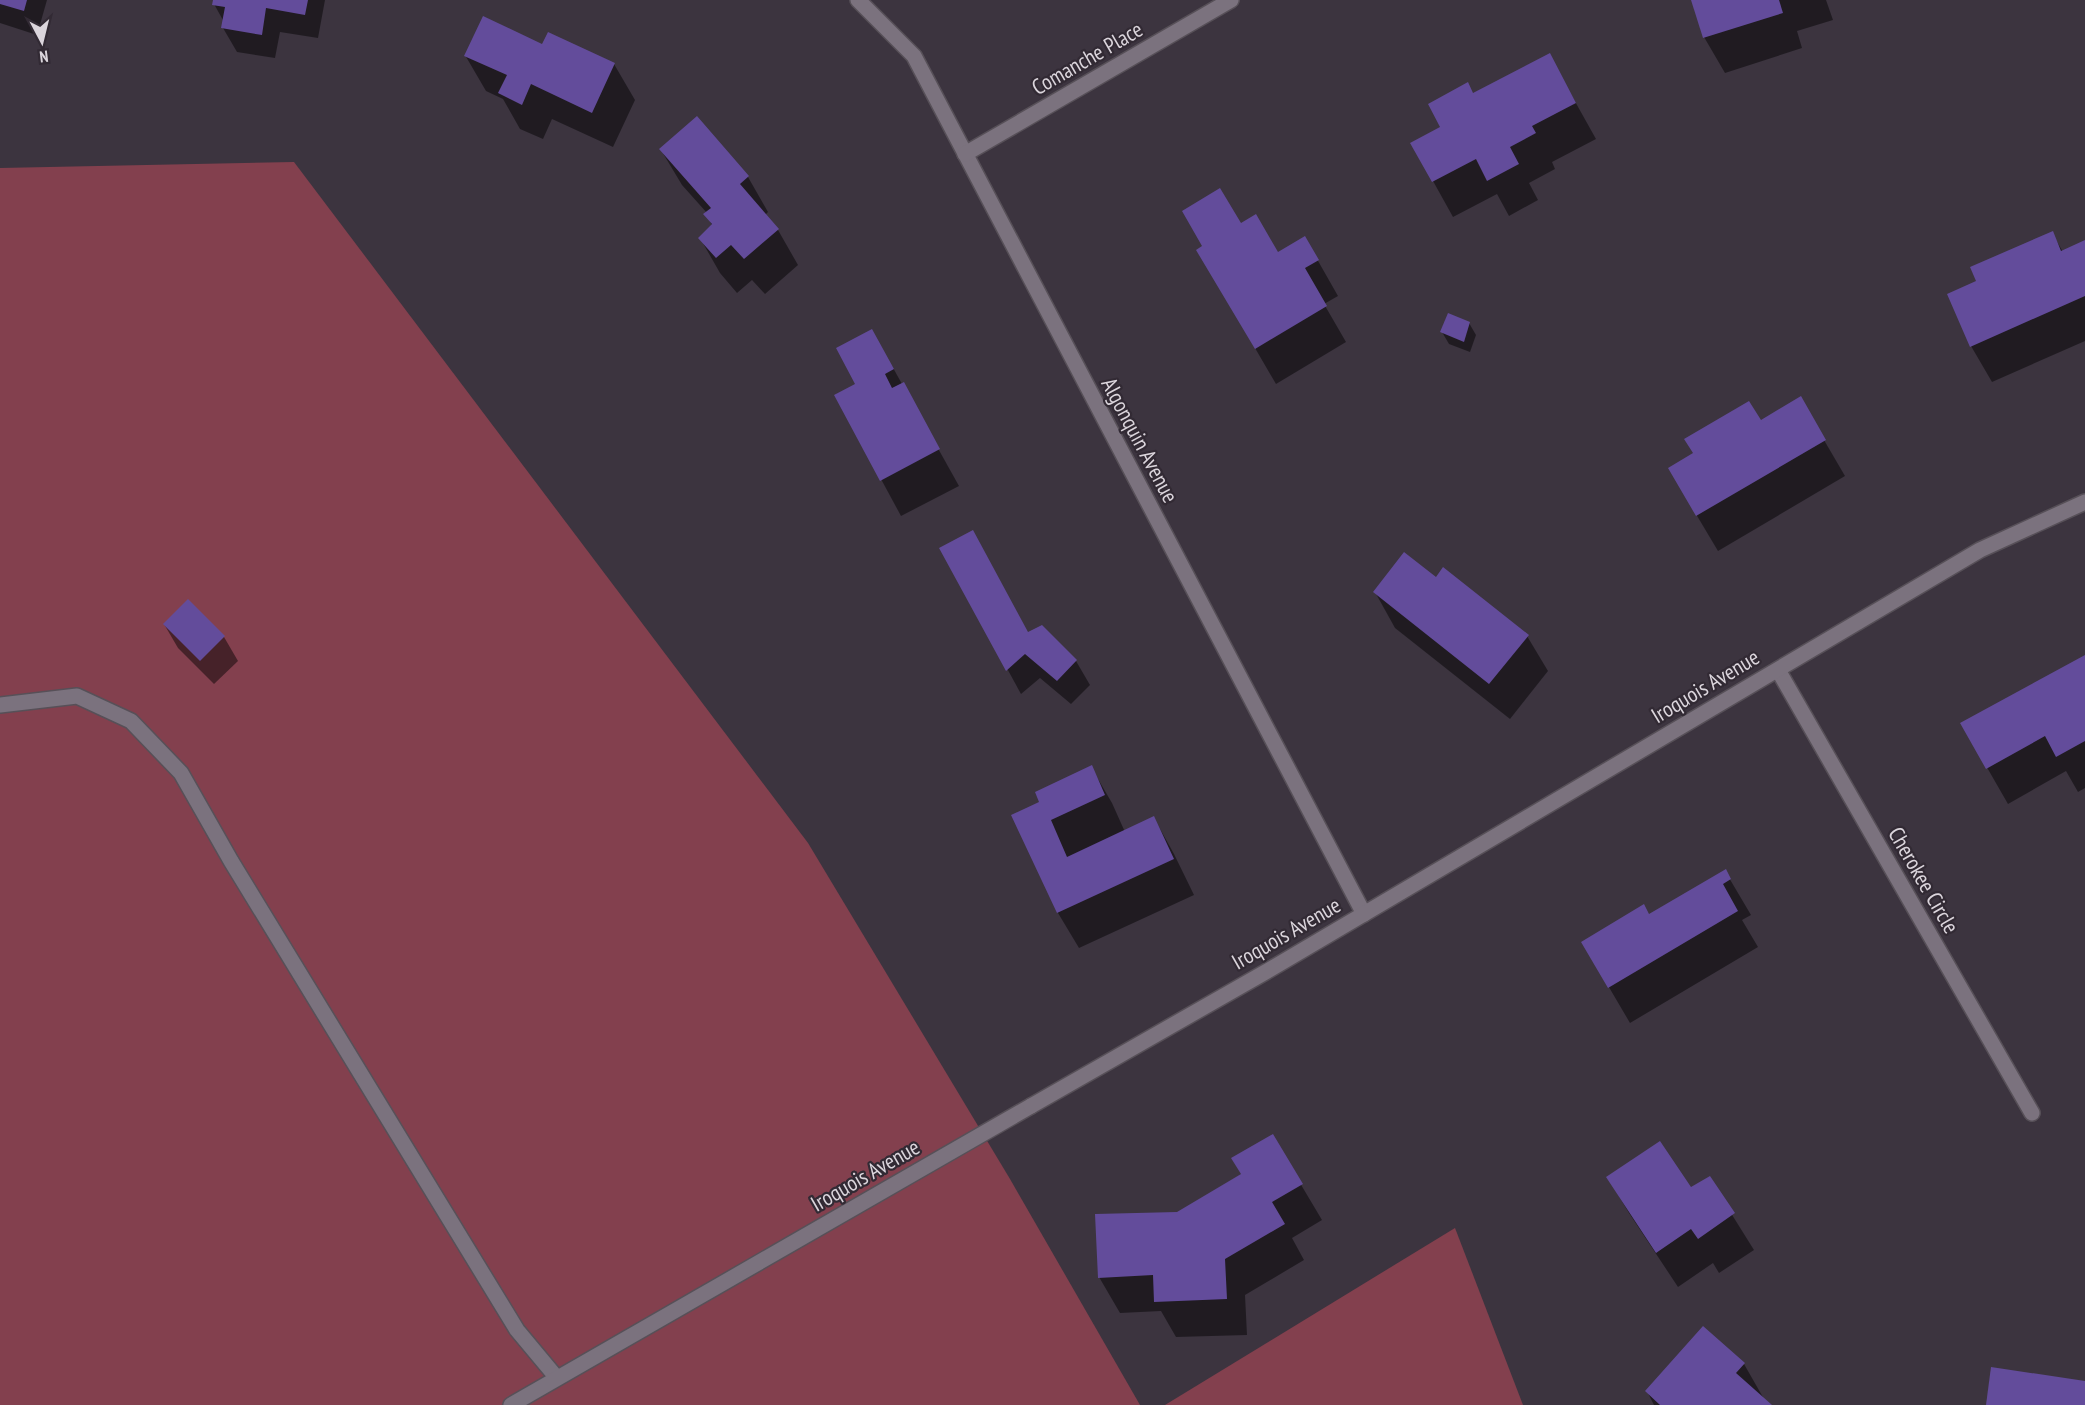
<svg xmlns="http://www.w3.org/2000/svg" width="2085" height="1405" font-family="'PT Sans Narrow',sans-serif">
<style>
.green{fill:#83404e}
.shadow{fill:#0007}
.building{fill:#634c9b}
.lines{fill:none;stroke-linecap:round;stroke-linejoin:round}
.service-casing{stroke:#575058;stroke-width:18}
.minor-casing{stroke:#575058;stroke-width:18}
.service{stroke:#7b727e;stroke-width:15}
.minor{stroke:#7b727e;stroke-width:15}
.labels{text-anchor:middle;stroke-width:4.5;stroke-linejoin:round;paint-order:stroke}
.street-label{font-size:22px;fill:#dbd5dc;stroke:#322a34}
</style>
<rect width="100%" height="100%" fill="#3c343f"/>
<g class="green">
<path d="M 294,162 L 808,843 L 1010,1179 L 1140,1405 L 0,1405 L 0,168 Z"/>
<path d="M 1455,1228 L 1523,1405 L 1165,1405 Z"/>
</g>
<g class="shadow">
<path d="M 0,0 L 47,0 L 37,35 L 0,23 Z"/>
<path d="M 215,0 L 325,0 L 318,38 L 280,32 L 275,58 L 237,52 L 223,28 L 224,22 L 214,4 Z"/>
<path d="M 1692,0 L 1826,0 L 1833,20 L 1797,31 L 1802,48 L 1725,73 L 1704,37 Z"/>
<path d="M 543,46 L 614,64 L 635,100 L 613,147 L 552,119 L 543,139 L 520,129 L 503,99 L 486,91 L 465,55 Z"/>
<path d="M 1549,55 L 1596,139 L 1552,162 L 1555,169 L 1529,183 L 1538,200 L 1509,216 L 1497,194 L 1453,217 L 1433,181 L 1442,128 L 1473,94 Z"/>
<path d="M 661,150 L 748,177 L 768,212 L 765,215 L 778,230 L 798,265 L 765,294 L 752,280 L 737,293 L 720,273 L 700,238 L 712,226 L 707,213 L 682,185 Z"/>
<path d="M 1240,225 L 1278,254 L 1305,238 L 1338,296 L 1324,304 L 1346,342 L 1276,384 L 1198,250 Z"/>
<path d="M 2052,233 L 2063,252 L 2085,244 L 2085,341 L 1992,382 L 1971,346 L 1978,282 Z"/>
<path d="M 1469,323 L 1476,335 L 1470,352 L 1449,344 L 1442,332 Z"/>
<path d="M 892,366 L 959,486 L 901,516 L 836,396 Z"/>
<path d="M 1800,399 L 1845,476 L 1718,551 L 1690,504 L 1761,422 Z"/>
<path d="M 941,548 L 1029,634 L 1076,661 L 1090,685 L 1071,704 L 1040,678 L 1021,694 Z"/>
<path d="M 1436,579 L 1527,636 L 1548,671 L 1510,719 L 1395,628 L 1375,592 Z"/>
<path d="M 164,624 L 224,637 L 238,661 L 214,684 L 178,648 Z"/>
<path d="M 2085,657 L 2085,788 L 2078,792 L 2066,771 L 2008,804 L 1962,724 Z"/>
<path d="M 1091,767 L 1112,803 L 1125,832 L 1154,818 L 1174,854 L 1194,895 L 1079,948 L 1058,913 L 1013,815 L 1041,802 Z"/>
<path d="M 1725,871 L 1751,915 L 1742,920 L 1758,947 L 1630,1023 L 1583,943 L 1649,916 Z"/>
<path d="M 1272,1136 L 1322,1220 L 1292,1238 L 1304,1260 L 1245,1295 L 1247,1335 L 1176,1337 L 1161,1311 L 1120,1313 L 1099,1277 L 1177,1213 L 1242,1174 Z"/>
<path d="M 1608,1178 L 1691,1189 L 1709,1178 L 1754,1250 L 1719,1273 L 1713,1263 L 1678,1287 L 1629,1213 Z"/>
<path d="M 1744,1364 L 1764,1399 L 1770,1405 L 1654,1405 L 1647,1391 Z"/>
</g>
<g class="building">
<path d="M 0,0 L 27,0 L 24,11 L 0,4 Z"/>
<path d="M 213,0 L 308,0 L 305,15 L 266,8 L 262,35 L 221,28 L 225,7 L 212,5 Z"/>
<path d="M 1691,0 L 1779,0 L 1783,13 L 1703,38 Z"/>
<path d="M 483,16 L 542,44 L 548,32 L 615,63 L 592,113 L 531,84 L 522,105 L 498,93 L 507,75 L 464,56 Z"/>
<path d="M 1550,53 L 1576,103 L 1532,126 L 1536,133 L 1510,147 L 1519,164 L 1487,181 L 1476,159 L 1432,182 L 1410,143 L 1440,127 L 1428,104 L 1468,82 L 1473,93 Z"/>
<path d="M 697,116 L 749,176 L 740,184 L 779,229 L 744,259 L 731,245 L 716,258 L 698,238 L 712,224 L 703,214 L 711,208 L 659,149 Z"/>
<path d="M 1220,188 L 1241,223 L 1256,214 L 1278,252 L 1305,236 L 1319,260 L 1305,268 L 1327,306 L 1255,349 L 1196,250 L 1202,246 L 1182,211 Z"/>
<path d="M 2053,231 L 2061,251 L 2085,240 L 2085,296 L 1970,347 L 1947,294 L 1976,281 L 1970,267 Z"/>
<path d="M 1448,313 L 1470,322 L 1464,342 L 1440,332 Z"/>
<path d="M 872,329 L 894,369 L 885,374 L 892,388 L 904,382 L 940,449 L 880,481 L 834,395 L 855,384 L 836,348 Z"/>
<path d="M 1801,396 L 1826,440 L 1696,516 L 1668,468 L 1693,453 L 1684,439 L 1749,401 L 1761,420 Z"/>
<path d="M 973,530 L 1028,632 L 1042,625 L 1077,660 L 1057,681 L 1025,654 L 1006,671 L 939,548 Z"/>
<path d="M 1404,552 L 1436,577 L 1443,567 L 1529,635 L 1489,684 L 1373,592 Z"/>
<path d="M 188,599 L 225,636 L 200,661 L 163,624 Z"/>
<path d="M 2085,655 L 2085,741 L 2056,757 L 2045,736 L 1986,769 L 1960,723 Z"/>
<path d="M 1092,765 L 1105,795 L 1051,820 L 1067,857 L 1154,816 L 1174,859 L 1057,913 L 1011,815 L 1039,802 L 1035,792 Z"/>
<path d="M 1726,869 L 1731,879 L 1723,884 L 1738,911 L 1608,988 L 1581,942 L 1644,904 L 1649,914 Z"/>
<path d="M 1273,1134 L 1303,1184 L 1272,1202 L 1285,1224 L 1225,1259 L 1227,1299 L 1154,1302 L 1153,1275 L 1098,1278 L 1095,1214 L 1177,1212 L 1241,1174 L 1231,1158 Z"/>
<path d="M 1660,1141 L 1691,1187 L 1710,1176 L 1735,1213 L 1698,1239 L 1691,1229 L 1656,1253 L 1606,1177 Z"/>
<path d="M 1703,1326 L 1745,1363 L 1736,1373 L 1772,1405 L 1660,1405 L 1645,1391 Z"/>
<path d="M 1991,1367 L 2085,1381 L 2085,1405 L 1986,1405 Z"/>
</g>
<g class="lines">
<defs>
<g id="service">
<path d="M 0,705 L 77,696 L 131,721 L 181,773 L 231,861 L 517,1330 L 557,1378"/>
<path d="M 511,1405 L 1031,1106"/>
</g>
<g id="minor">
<path d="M 858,0 L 914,56 L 1364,914"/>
<path d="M 965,154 L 1231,0"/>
<path d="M 1778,670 L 2032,1113"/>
<path d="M 1031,1106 L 1269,970 L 1980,550 L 2085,502"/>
</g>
</defs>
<use href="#service" class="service-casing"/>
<use href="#minor" class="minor-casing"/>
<use href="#service" class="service"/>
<use href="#minor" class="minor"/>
</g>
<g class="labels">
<g class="street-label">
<text transform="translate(1087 58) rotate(-30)" y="8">Comanche Place</text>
<text transform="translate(1140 440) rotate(62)" y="8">Algonquin Avenue</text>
<text transform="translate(1705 686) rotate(-31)" y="8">Iroquois Avenue</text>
<text transform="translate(1924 880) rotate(60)" y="8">Cherokee Circle</text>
<text transform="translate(1286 933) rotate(-30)" y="8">Iroquois Avenue</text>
<text transform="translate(865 1175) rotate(-30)" y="8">Iroquois Avenue</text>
</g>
</g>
<g transform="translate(42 42) rotate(173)" stroke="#322a34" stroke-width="4.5" paint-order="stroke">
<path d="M0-4.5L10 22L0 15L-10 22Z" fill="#dbd5dc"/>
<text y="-9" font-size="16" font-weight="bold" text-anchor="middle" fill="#dbd5dc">N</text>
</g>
</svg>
